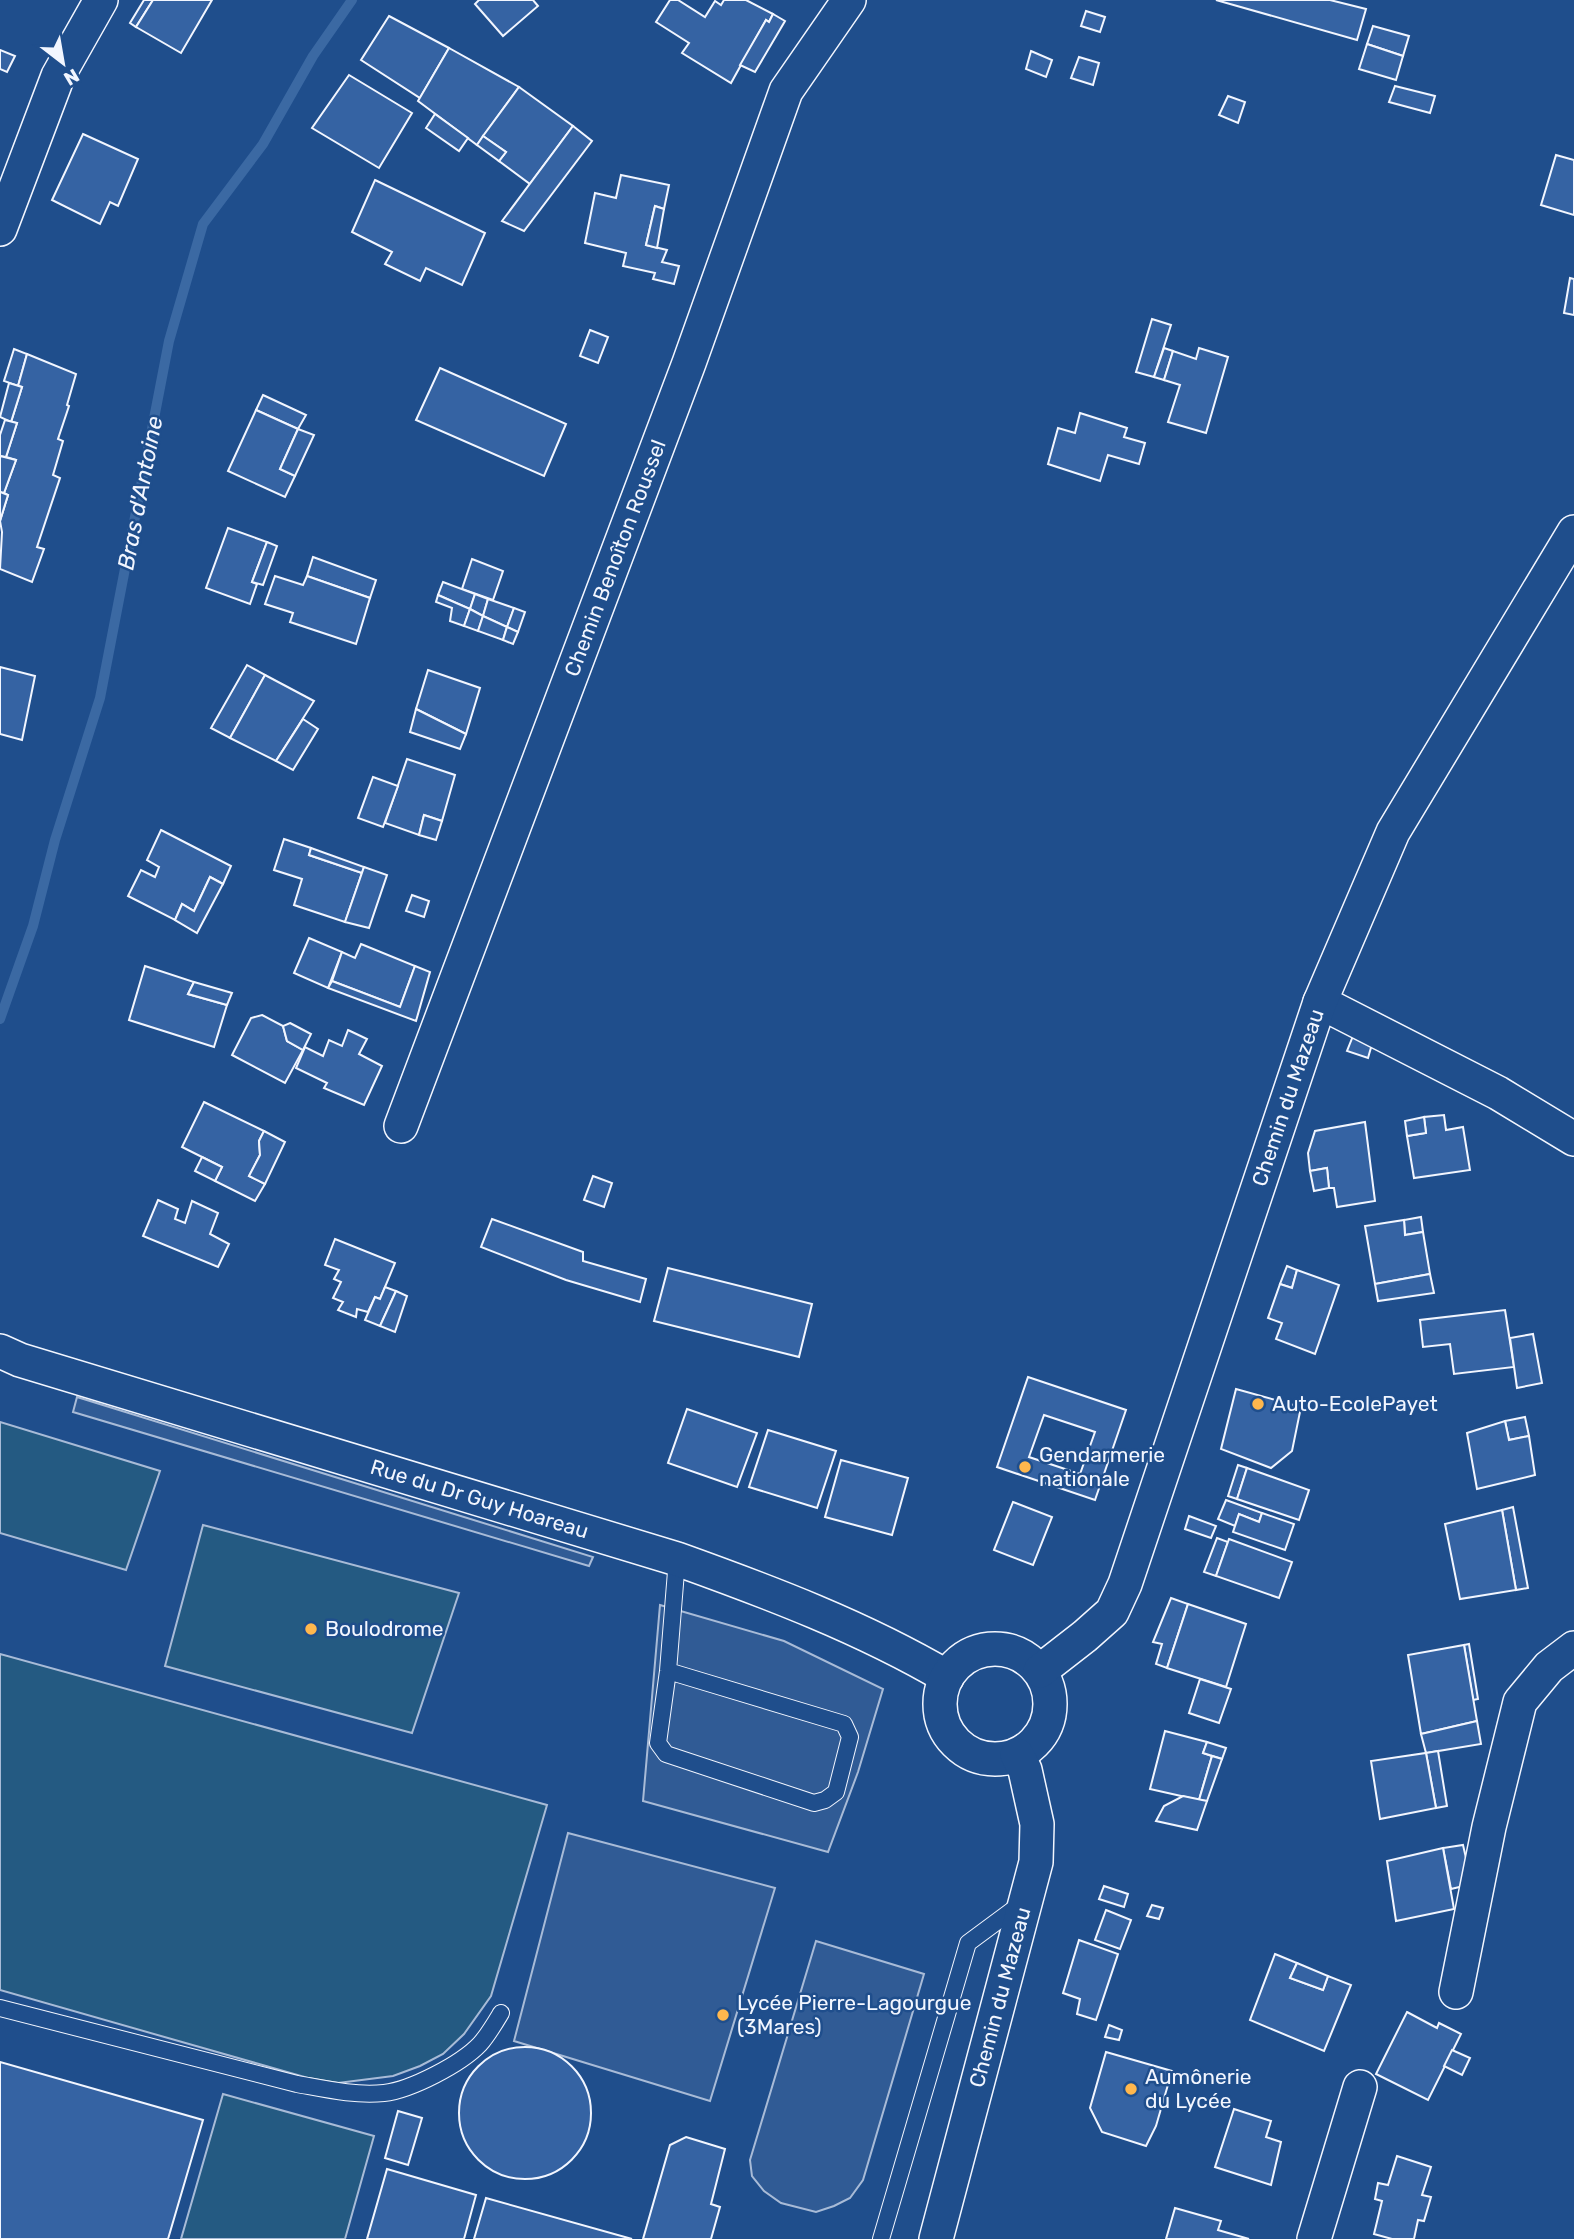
<svg xmlns="http://www.w3.org/2000/svg" width="1574" height="2239" font-family="Rubik,sans-serif">
<style>
.green{fill:#245a82;stroke:#a8bbd7;stroke-width:2}
.parking{fill:#305b95;stroke:#a8bbd7;stroke-width:2}
.lines{fill:none;stroke-linecap:round;stroke-linejoin:round}
.stream{stroke:#3b69a3;stroke-width:10}
.building{fill:#3563a3;stroke:#f2f6ff;stroke-width:2;fill-rule:evenodd}
.lane-casing{stroke:#f2f6ff;stroke-width:18}
.street-casing{stroke:#f2f6ff;stroke-width:36}
.lane{stroke:#1f4e8c;stroke-width:16}
.street{stroke:#1f4e8c;stroke-width:33}
.poi-dot{fill:#ffb74d;stroke:#1f4e8c;stroke-width:2.5}
.labels{text-anchor:middle;stroke-width:5;stroke-linejoin:round;paint-order:stroke}
.street-label{font-size:21px;fill:#f2f6ff;stroke:#1f4e8c}
.poi-label{font-size:21px;fill:#f2f6ff;stroke:#1f4e8c;text-anchor:start}
.water-label{font-size:23px;font-style:italic;fill:#f2f6ff;stroke:#1f4e8c}
</style>
<rect width="100%" height="100%" fill="#1f4e8c"/>
<g class="green">
<path d="M 0,1422 L 160,1471 L 126,1570 L 0,1533 Z"/>
<path d="M 203,1525 L 459,1593 L 412,1733 L 165,1666 Z"/>
<path d="M 0,1654 L 547,1805 L 491,1996 L 464,2034 L 443,2054 L 420,2066 L 393,2076 L 338,2083 L 308,2078 L 0,1990 Z"/>
<path d="M 223,2094 L 374,2136 L 345,2239 L 181,2239 Z"/>
</g>
<g class="parking">
<path d="M 77,1397 L 593,1557 L 589,1566 L 73,1412 Z"/>
<path d="M 660,1605 L 784,1641 L 883,1689 L 858,1772 L 828,1852 L 643,1801 Z"/>
<path d="M 568,1833 L 775,1888 L 710,2101 L 514,2041 Z"/>
<path d="M 816,1941 L 924,1974 L 863,2180 L 850,2198 L 834,2206 L 816,2212 L 781,2203 L 764,2191 L 752,2176 L 750,2160 Z"/>
</g>
<g class="lines">
<path class="stream" d="M 0,1019 L 33,926 L 55,840 L 100,698 L 169,341 L 203,224 L 263,144 L 313,56 L 352,0"/>
</g>
<g class="building">
<path d="M 144,0 L 153,0 L 136,27 L 130,23 Z"/>
<path d="M 153,0 L 212,0 L 181,53 L 136,27 Z"/>
<path d="M 479,0 L 533,0 L 538,6 L 503,36 L 475,4 Z"/>
<path d="M 670,0 L 678,0 L 705,17 L 715,1 L 721,5 L 724,0 L 746,0 L 773,14 L 769,22 L 766,20 L 731,83 L 682,53 L 689,43 L 656,22 Z"/>
<path d="M 1216,0 L 1330,0 L 1366,9 L 1357,40 Z"/>
<path d="M 1086,11 L 1105,17 L 1100,32 L 1081,26 Z"/>
<path d="M 773,14 L 785,21 L 755,72 L 740,65 L 766,20 L 769,22 Z"/>
<path d="M 389,16 L 449,48 L 420,98 L 361,60 Z"/>
<path d="M 1373,26 L 1409,36 L 1403,56 L 1367,44 Z"/>
<path d="M 1367,44 L 1403,56 L 1396,80 L 1359,69 Z"/>
<path d="M 449,48 L 519,87 L 477,145 L 418,101 Z"/>
<path d="M 0,50 L 15,56 L 7,72 L 0,69 Z"/>
<path d="M 1031,51 L 1052,60 L 1046,77 L 1026,69 Z"/>
<path d="M 1079,57 L 1099,63 L 1093,85 L 1071,78 Z"/>
<path d="M 349,75 L 412,113 L 379,168 L 312,128 Z"/>
<path d="M 1395,86 L 1435,96 L 1430,113 L 1389,102 Z"/>
<path d="M 519,87 L 573,126 L 530,184 L 499,161 L 506,152 L 483,136 Z"/>
<path d="M 1228,96 L 1245,102 L 1238,123 L 1219,115 Z"/>
<path d="M 435,114 L 468,138 L 459,151 L 426,128 Z"/>
<path d="M 573,126 L 592,141 L 524,231 L 502,221 Z"/>
<path d="M 83,134 L 138,159 L 118,206 L 110,202 L 100,224 L 52,200 Z"/>
<path d="M 483,136 L 506,152 L 499,161 L 477,145 Z"/>
<path d="M 1556,155 L 1574,160 L 1574,215 L 1541,205 Z"/>
<path d="M 621,175 L 669,185 L 664,209 L 655,206 L 646,245 L 667,250 L 662,262 L 679,266 L 674,284 L 653,279 L 655,273 L 623,266 L 626,253 L 585,243 L 595,193 L 616,198 Z"/>
<path d="M 375,180 L 485,233 L 462,285 L 426,268 L 420,281 L 385,264 L 392,252 L 352,232 Z"/>
<path d="M 655,206 L 664,209 L 657,248 L 646,245 Z"/>
<path d="M 1570,278 L 1574,279 L 1574,315 L 1564,313 Z"/>
<path d="M 1152,319 L 1171,325 L 1154,377 L 1136,372 Z"/>
<path d="M 590,330 L 608,337 L 598,363 L 580,356 Z"/>
<path d="M 1164,348 L 1173,351 L 1164,380 L 1154,377 Z"/>
<path d="M 1199,348 L 1228,357 L 1206,433 L 1168,422 L 1180,385 L 1164,380 L 1173,351 L 1196,359 Z"/>
<path d="M 14,349 L 27,354 L 18,386 L 4,381 Z"/>
<path d="M 27,354 L 76,374 L 67,405 L 69,406 L 58,439 L 63,441 L 53,475 L 60,478 L 37,547 L 44,549 L 32,582 L 0,569 L 2,532 L 0,521 L 8,495 L 4,493 L 16,460 L 6,457 L 17,423 L 11,422 L 22,387 L 18,386 Z"/>
<path d="M 440,368 L 566,424 L 544,476 L 416,420 Z"/>
<path d="M 9,383 L 22,387 L 11,422 L 0,417 Z"/>
<path d="M 263,395 L 306,415 L 298,429 L 256,410 Z"/>
<path d="M 256,410 L 298,429 L 280,469 L 295,476 L 285,497 L 228,471 Z"/>
<path d="M 1080,413 L 1127,428 L 1124,437 L 1145,443 L 1139,464 L 1108,455 L 1100,481 L 1048,464 L 1058,428 L 1075,433 Z"/>
<path d="M 5,420 L 17,423 L 6,457 L 0,456 L 0,435 Z"/>
<path d="M 298,429 L 314,435 L 295,476 L 280,469 Z"/>
<path d="M 0,456 L 16,460 L 4,493 L 0,492 Z"/>
<path d="M 0,492 L 8,495 L 0,521 Z"/>
<path d="M 228,528 L 267,542 L 252,582 L 257,584 L 250,604 L 206,588 Z"/>
<path d="M 267,542 L 277,546 L 263,585 L 252,582 Z"/>
<path d="M 313,557 L 376,580 L 370,598 L 307,576 Z"/>
<path d="M 472,559 L 503,571 L 493,600 L 462,589 Z"/>
<path d="M 275,576 L 303,585 L 307,576 L 370,598 L 356,644 L 290,622 L 293,613 L 265,604 Z"/>
<path d="M 443,582 L 475,594 L 470,609 L 438,595 Z"/>
<path d="M 475,594 L 488,599 L 483,616 L 470,609 Z"/>
<path d="M 438,595 L 470,609 L 464,626 L 450,621 L 452,608 L 436,602 Z"/>
<path d="M 488,599 L 514,608 L 507,627 L 483,616 Z"/>
<path d="M 514,608 L 525,612 L 518,632 L 507,627 Z"/>
<path d="M 470,609 L 483,616 L 478,631 L 464,626 Z"/>
<path d="M 483,616 L 507,627 L 503,640 L 478,631 Z"/>
<path d="M 507,627 L 518,632 L 513,644 L 503,640 Z"/>
<path d="M 247,665 L 265,675 L 230,738 L 211,728 Z"/>
<path d="M 0,667 L 35,676 L 22,740 L 0,734 Z"/>
<path d="M 428,670 L 480,688 L 466,734 L 416,709 Z"/>
<path d="M 265,675 L 314,701 L 276,761 L 230,738 Z"/>
<path d="M 416,709 L 466,734 L 460,749 L 410,732 Z"/>
<path d="M 303,719 L 318,729 L 293,770 L 276,761 Z"/>
<path d="M 407,759 L 455,775 L 442,821 L 424,815 L 419,835 L 385,823 Z"/>
<path d="M 373,777 L 398,786 L 383,827 L 358,818 Z"/>
<path d="M 424,815 L 442,821 L 436,840 L 419,835 Z"/>
<path d="M 161,830 L 231,866 L 223,884 L 210,877 L 194,911 L 182,904 L 175,920 L 128,896 L 141,870 L 155,877 L 159,867 L 147,860 Z"/>
<path d="M 284,839 L 311,848 L 309,855 L 362,873 L 345,922 L 294,905 L 302,879 L 274,870 Z"/>
<path d="M 311,848 L 364,867 L 362,873 L 309,855 Z"/>
<path d="M 364,867 L 387,875 L 369,928 L 345,922 Z"/>
<path d="M 210,877 L 223,884 L 197,933 L 175,920 L 182,904 L 194,911 Z"/>
<path d="M 412,895 L 429,901 L 424,917 L 406,911 Z"/>
<path d="M 309,938 L 342,952 L 328,988 L 294,973 Z"/>
<path d="M 361,944 L 415,966 L 400,1007 L 332,981 L 342,952 L 355,958 Z"/>
<path d="M 145,966 L 194,982 L 188,994 L 227,1005 L 214,1047 L 129,1020 Z"/>
<path d="M 415,966 L 430,972 L 416,1021 L 328,988 L 332,981 L 400,1007 Z"/>
<path d="M 194,982 L 232,993 L 227,1005 L 188,994 Z"/>
<path d="M 262,1015 L 283,1026 L 287,1041 L 303,1050 L 285,1083 L 232,1055 L 251,1018 Z"/>
<path d="M 290,1023 L 311,1034 L 303,1050 L 287,1041 L 283,1026 Z"/>
<path d="M 348,1030 L 367,1039 L 359,1054 L 382,1066 L 364,1105 L 324,1088 L 327,1083 L 296,1068 L 305,1047 L 323,1056 L 329,1040 L 342,1046 Z"/>
<path d="M 1353,1036 L 1372,1044 L 1368,1058 L 1347,1051 Z"/>
<path d="M 204,1102 L 264,1131 L 259,1141 L 260,1155 L 249,1176 L 265,1184 L 255,1201 L 215,1181 L 222,1167 L 182,1147 Z"/>
<path d="M 1444,1115 L 1446,1130 L 1463,1127 L 1470,1170 L 1414,1178 L 1407,1136 L 1426,1133 L 1424,1117 Z"/>
<path d="M 1424,1117 L 1426,1133 L 1407,1136 L 1405,1121 Z"/>
<path d="M 1365,1122 L 1375,1201 L 1337,1207 L 1334,1188 L 1329,1188 L 1327,1168 L 1310,1171 L 1308,1153 L 1315,1131 Z"/>
<path d="M 264,1131 L 285,1142 L 265,1184 L 249,1176 L 260,1155 L 259,1141 Z"/>
<path d="M 202,1157 L 222,1167 L 215,1181 L 195,1171 Z"/>
<path d="M 1327,1168 L 1329,1188 L 1314,1191 L 1310,1171 Z"/>
<path d="M 593,1176 L 612,1183 L 604,1207 L 584,1200 Z"/>
<path d="M 158,1200 L 178,1209 L 175,1219 L 185,1223 L 192,1201 L 218,1213 L 210,1234 L 229,1244 L 218,1267 L 143,1236 Z"/>
<path d="M 1421,1217 L 1423,1232 L 1405,1235 L 1404,1220 Z"/>
<path d="M 492,1219 L 583,1252 L 583,1261 L 646,1279 L 640,1302 L 566,1280 L 481,1247 Z"/>
<path d="M 1404,1220 L 1405,1235 L 1423,1232 L 1430,1274 L 1375,1284 L 1365,1226 Z"/>
<path d="M 335,1239 L 395,1263 L 380,1299 L 375,1297 L 368,1312 L 357,1309 L 356,1317 L 338,1310 L 343,1302 L 333,1298 L 341,1282 L 334,1279 L 339,1270 L 325,1265 Z"/>
<path d="M 1287,1266 L 1297,1270 L 1292,1288 L 1280,1284 Z"/>
<path d="M 668,1268 L 812,1304 L 799,1357 L 654,1321 Z"/>
<path d="M 1297,1270 L 1339,1285 L 1315,1354 L 1276,1339 L 1282,1323 L 1268,1318 L 1280,1284 L 1292,1288 Z"/>
<path d="M 1430,1274 L 1434,1293 L 1378,1301 L 1375,1284 Z"/>
<path d="M 385,1287 L 396,1291 L 380,1326 L 365,1320 L 375,1297 L 380,1299 Z"/>
<path d="M 396,1291 L 407,1296 L 395,1332 L 380,1326 Z"/>
<path d="M 1505,1310 L 1514,1367 L 1454,1374 L 1450,1344 L 1423,1347 L 1420,1320 Z"/>
<path d="M 1533,1334 L 1542,1383 L 1517,1388 L 1510,1338 Z"/>
<path d="M 1028,1377 L 1126,1410 L 1095,1500 L 997,1467 ZM 1044,1415 L 1095,1432 L 1080,1474 L 1029,1457 Z"/>
<path d="M 1236,1389 L 1301,1407 L 1292,1451 L 1271,1468 L 1221,1449 Z"/>
<path d="M 687,1409 L 757,1433 L 737,1487 L 668,1463 Z"/>
<path d="M 1525,1417 L 1529,1436 L 1509,1440 L 1505,1421 Z"/>
<path d="M 1505,1421 L 1509,1440 L 1529,1436 L 1535,1475 L 1477,1489 L 1467,1433 Z"/>
<path d="M 768,1430 L 836,1451 L 817,1508 L 749,1487 Z"/>
<path d="M 841,1460 L 908,1478 L 892,1535 L 825,1517 Z"/>
<path d="M 1238,1465 L 1247,1468 L 1237,1499 L 1228,1496 Z"/>
<path d="M 1247,1468 L 1309,1490 L 1299,1520 L 1237,1499 Z"/>
<path d="M 1226,1500 L 1262,1513 L 1259,1522 L 1239,1514 L 1235,1526 L 1218,1519 Z"/>
<path d="M 1013,1502 L 1052,1517 L 1033,1565 L 994,1550 Z"/>
<path d="M 1513,1507 L 1528,1588 L 1516,1590 L 1502,1510 Z"/>
<path d="M 1502,1510 L 1516,1590 L 1460,1599 L 1445,1524 Z"/>
<path d="M 1262,1513 L 1294,1524 L 1285,1550 L 1233,1532 L 1239,1514 L 1259,1522 Z"/>
<path d="M 1189,1516 L 1216,1526 L 1211,1538 L 1185,1529 Z"/>
<path d="M 1217,1538 L 1228,1542 L 1216,1576 L 1204,1572 Z"/>
<path d="M 1229,1539 L 1292,1562 L 1279,1598 L 1216,1576 Z"/>
<path d="M 1171,1598 L 1188,1604 L 1167,1668 L 1156,1664 L 1162,1644 L 1153,1642 Z"/>
<path d="M 1188,1604 L 1246,1624 L 1226,1687 L 1167,1668 Z"/>
<path d="M 1469,1644 L 1478,1699 L 1473,1700 L 1464,1645 Z"/>
<path d="M 1464,1645 L 1477,1721 L 1421,1734 L 1408,1655 Z"/>
<path d="M 1200,1679 L 1231,1689 L 1219,1723 L 1189,1713 Z"/>
<path d="M 1477,1721 L 1481,1744 L 1426,1753 L 1421,1734 Z"/>
<path d="M 1165,1731 L 1207,1742 L 1203,1753 L 1212,1756 L 1199,1800 L 1150,1789 Z"/>
<path d="M 1207,1742 L 1226,1748 L 1222,1759 L 1203,1753 Z"/>
<path d="M 1438,1751 L 1447,1806 L 1436,1808 L 1426,1753 Z"/>
<path d="M 1426,1753 L 1436,1808 L 1380,1819 L 1371,1761 Z"/>
<path d="M 1212,1756 L 1222,1759 L 1207,1801 L 1199,1800 Z"/>
<path d="M 1183,1796 L 1207,1801 L 1197,1830 L 1156,1821 L 1164,1806 Z"/>
<path d="M 1463,1845 L 1472,1884 L 1451,1889 L 1443,1848 Z"/>
<path d="M 1443,1848 L 1454,1909 L 1396,1921 L 1387,1861 Z"/>
<path d="M 1104,1886 L 1128,1894 L 1124,1907 L 1099,1899 Z"/>
<path d="M 1152,1905 L 1163,1908 L 1159,1919 L 1147,1916 Z"/>
<path d="M 1106,1910 L 1131,1920 L 1120,1949 L 1095,1940 Z"/>
<path d="M 1079,1940 L 1118,1954 L 1096,2020 L 1077,2014 L 1080,1999 L 1063,1993 Z"/>
<path d="M 1275,1954 L 1297,1963 L 1290,1978 L 1323,1990 L 1328,1976 L 1351,1985 L 1324,2051 L 1250,2020 Z"/>
<path d="M 1297,1963 L 1328,1976 L 1323,1990 L 1290,1978 Z"/>
<path d="M 1407,2012 L 1437,2028 L 1439,2023 L 1461,2034 L 1428,2100 L 1376,2074 Z"/>
<path d="M 1109,2025 L 1122,2030 L 1119,2040 L 1105,2037 Z"/>
<circle cx="525" cy="2113" r="66"/>
<path d="M 1452,2050 L 1470,2058 L 1462,2075 L 1444,2066 Z"/>
<path d="M 1106,2052 L 1172,2071 L 1156,2126 L 1146,2146 L 1102,2132 L 1090,2108 Z"/>
<path d="M 0,2062 L 203,2120 L 168,2239 L 0,2239 Z"/>
<path d="M 1234,2109 L 1271,2121 L 1266,2137 L 1281,2142 L 1271,2185 L 1215,2167 Z"/>
<path d="M 398,2111 L 422,2118 L 408,2165 L 385,2158 Z"/>
<path d="M 686,2137 L 725,2149 L 711,2204 L 720,2207 L 711,2239 L 643,2239 L 670,2145 Z"/>
<path d="M 1397,2156 L 1431,2167 L 1422,2195 L 1431,2197 L 1424,2221 L 1418,2220 L 1414,2239 L 1392,2239 L 1374,2234 L 1382,2201 L 1375,2199 L 1378,2183 L 1388,2185 Z"/>
<path d="M 387,2169 L 476,2195 L 464,2239 L 367,2239 Z"/>
<path d="M 486,2198 L 632,2239 L 474,2239 Z"/>
<path d="M 1175,2208 L 1221,2221 L 1218,2230 L 1249,2239 L 1166,2239 Z"/>
</g>
<g class="lines">
<defs>
<g id="lane">
<path d="M 668,1671 L 844,1724 L 850,1737 L 836,1792 L 825,1800 L 814,1803 L 666,1754 L 658,1743 L 668,1671 L 677,1559"/>
<path d="M 0,2008 L 297,2084 C 325,2089 355,2096 384,2093 C 411,2090 461,2064 480,2044 C 488,2035 495,2023 501,2013"/>
<path d="M 881,2239 L 968,1943 L 1022,1903"/>
</g>
<g id="street">
<path d="M 0,229 L 58,76 L 101,0"/>
<path d="M 1320,1002 L 1498,1093 L 1574,1139"/>
<path id="s1" d="M 401,1126 L 689,363 L 786,91 L 849,0"/>
<path id="s2" d="M 0,1351 L 20,1360 L 677,1559 C 769,1592 862,1627 947,1677"/>
<circle cx="995" cy="1704" r="55"/>
<path id="s3" d="M 1040,1671 L 1085,1636 L 1112,1612 L 1125,1584 L 1320,1002 L 1393,832 L 1574,532"/>
<path d="M 1456,1992 L 1489,1827 L 1520,1702 L 1549,1667 L 1574,1648"/>
<path id="s4" d="M 936,2239 L 1036,1862 L 1037,1824 L 1025,1770 L 1017,1755"/>
<path d="M 1314,2239 L 1360,2087"/>
</g>
</defs>
<use href="#lane" class="lane-casing"/>
<use href="#street" class="street-casing"/>
<use href="#lane" class="lane"/>
<use href="#street" class="street"/>
</g>
<g class="poi-dot">
<circle cx="1258" cy="1404" r="7"/>
<circle cx="1025" cy="1467" r="7"/>
<circle cx="311" cy="1629" r="7"/>
<circle cx="723" cy="2015" r="7"/>
<circle cx="1131" cy="2089" r="7"/>
</g>
<g class="labels">
<g class="street-label">
<text dy="7" stroke="none"><textPath href="#s1" startOffset="607">Chemin Benoîton Roussel</textPath></text>
<text dy="7" stroke="none"><textPath href="#s3" startOffset="637">Chemin du Mazeau</textPath></text>
<text dy="7" stroke="none"><textPath href="#s2" startOffset="502">Rue du Dr Guy Hoareau</textPath></text>
<text dy="7" stroke="none"><textPath href="#s4" startOffset="250">Chemin du Mazeau</textPath></text>
</g>
<g class="poi-label">
<text x="1272" y="1411">Auto-EcolePayet</text>
<text x="1039" y="1462">Gendarmerie<tspan x="1039" dy="24">nationale</tspan></text>
<text x="325" y="1636">Boulodrome</text>
<text x="737" y="2010">Lycée Pierre-Lagourgue<tspan x="737" dy="24">(3Mares)</tspan></text>
<text x="1145" y="2084">Aumônerie<tspan x="1145" dy="24">du Lycée</tspan></text>
</g>
<g class="water-label">
<text transform="translate(140 493) rotate(-79)" y="8">Bras d'Antoine</text>
</g>
</g>
<g transform="translate(63 63) rotate(149)" stroke="#1f4e8c" stroke-width="5" paint-order="stroke">
<path d="M0-5L12 26L0 18L-12 26Z" fill="#f2f6ff"/>
<text y="-10" font-size="19" font-weight="bold" text-anchor="middle" fill="#f2f6ff">N</text>
</g>
</svg>
